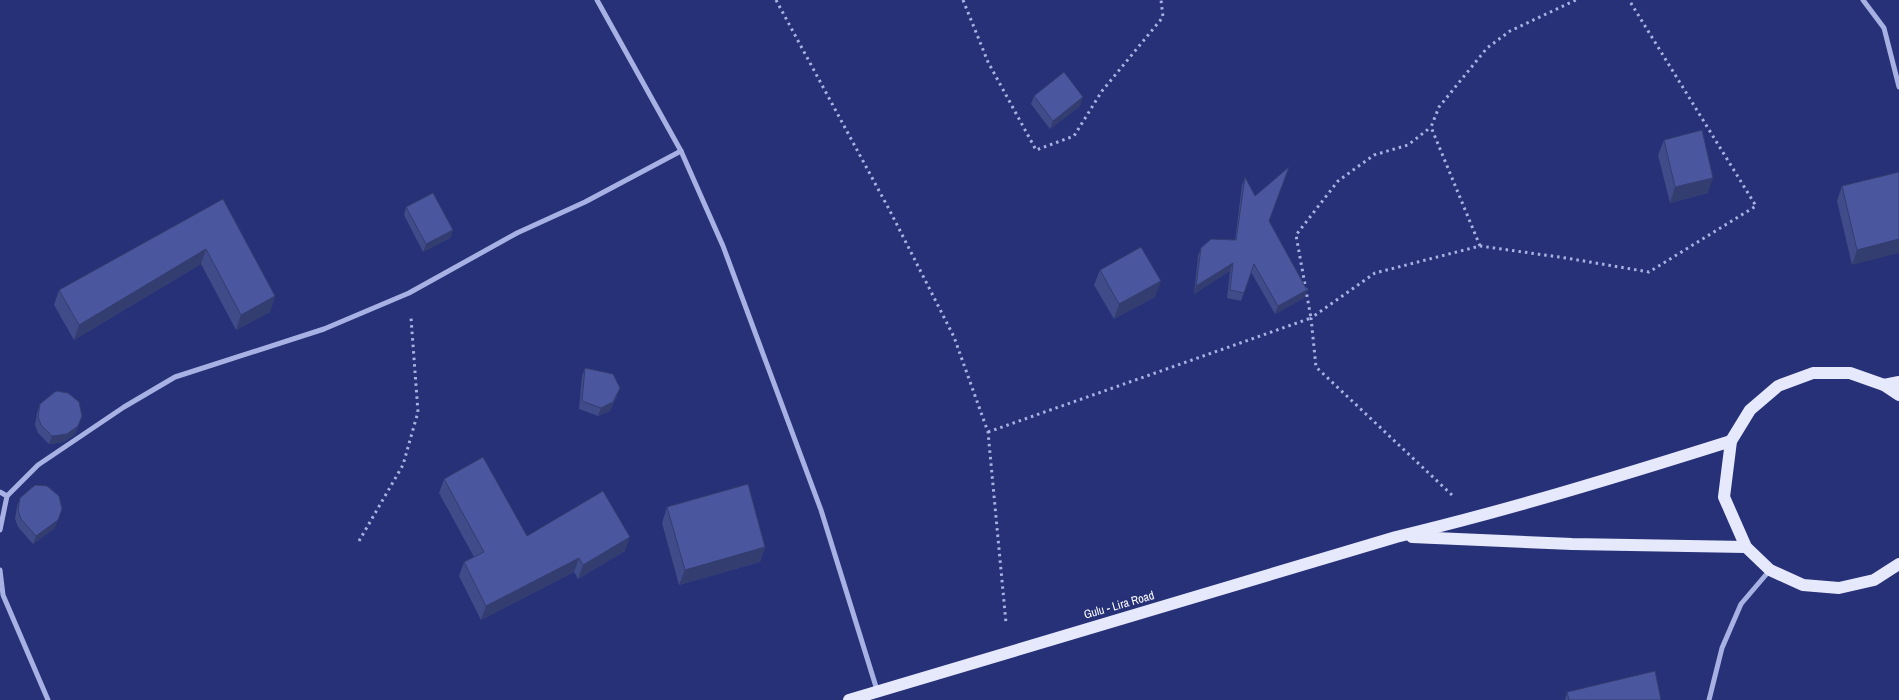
<svg xmlns="http://www.w3.org/2000/svg" width="1899" height="700" font-family="'Archivo Narrow',sans-serif">
<style>
.lines{fill:none;stroke-linecap:round;stroke-linejoin:round}
.path{stroke:#a8b1e3;stroke-width:3;stroke-dasharray:2.5 4;stroke-linecap:butt}
.street{stroke:#a8b1e3;stroke-width:5}
.primary{stroke:#e6e8fc;stroke-width:12}
.wall{fill:#404b89}
.shaded-wall{fill:#343d6f}
.building{fill:#4a579f;stroke:#343d6f}
.labels{text-anchor:middle;stroke-width:4;stroke-linejoin:round;paint-order:stroke}
.street-label{font-size:12px;fill:#fff;stroke:#263177}
</style>
<rect width="100%" height="100%" fill="#263177"/>
<g class="lines">
<g class="path">
<path d="M 776,0 L 890,211 L 954,337 L 988,432 L 1006,623"/>
<path d="M 963,0 L 988,62 L 1036,150 L 1074,136 L 1102,91 L 1163,17 L 1161,0"/>
<path d="M 1480,246 L 1431,127 L 1439,107 L 1487,48 L 1510,31 L 1576,0"/>
<path d="M 988,432 L 1311,318 L 1296,235 L 1338,181 L 1374,155 L 1408,145 L 1431,127"/>
<path d="M 1452,495 L 1316,367 L 1311,318 L 1375,273 L 1480,246 L 1566,258 L 1649,272 L 1756,206 L 1629,0"/>
<path d="M 359,541 L 403,465 L 418,412 L 411,318"/>
</g>
<g class="street">
<path d="M 597,0 L 681,151 L 723,246 L 821,510 L 877,690"/>
<path d="M 1863,0 L 1884,28 L 1899,87"/>
<path d="M 0,492 L 7,496"/>
<path d="M 0,530 L 7,496 L 38,465 L 124,407 L 175,377 L 324,329 L 409,293 L 517,233 L 585,202 L 681,151"/>
<path d="M 0,570 L 3,595 L 48,700"/>
<path d="M 1709,700 L 1722,648 L 1741,604 L 1770,570"/>
</g>
<g class="primary">
<path d="M 1884,385 L 1899,382"/>
<path d="M 1899,395 L 1884,385 L 1850,373 L 1813,373 L 1778,386 L 1750,410 L 1731,441 L 1724,497 L 1746,547 L 1770,570 L 1803,585 L 1839,588 L 1874,580 L 1899,564"/>
<path d="M 1412,537 L 1572,544 L 1746,547"/>
<path d="M 849,700 L 1396,537 C 1509,510 1620,476 1731,441"/>
</g>
</g>
<g class="wall">
<path d="M 1034,96 L 1080,106 L 1050,129 L 1031,104 Z"/>
<path d="M 1664,140 L 1708,193 L 1670,203 L 1658,155 Z"/>
<path d="M 1899,172 L 1852,265 L 1837,201 L 1842,186 Z"/>
<path d="M 1245,177 L 1307,290 L 1304,298 L 1275,314 L 1251,272 L 1241,301 L 1227,298 L 1230,271 L 1194,294 L 1198,256 L 1201,248 L 1235,240 L 1242,185 Z"/>
<path d="M 223,199 L 275,296 L 270,312 L 236,330 L 201,264 L 74,340 L 54,305 L 59,290 Z"/>
<path d="M 406,207 L 453,230 L 450,238 L 423,252 L 404,215 Z"/>
<path d="M 1100,270 L 1155,297 L 1114,319 L 1094,285 Z"/>
<path d="M 585,368 L 617,396 L 610,411 L 598,416 L 579,409 L 582,376 Z"/>
<path d="M 40,404 L 79,424 L 75,434 L 64,442 L 49,444 L 38,433 L 35,425 L 37,413 Z"/>
<path d="M 444,479 L 527,536 L 625,551 L 578,579 L 574,572 L 481,620 L 459,576 L 464,562 L 474,557 L 439,493 Z"/>
<path d="M 20,498 L 55,528 L 33,544 L 18,527 L 15,519 L 17,506 Z"/>
<path d="M 667,507 L 765,547 L 760,562 L 679,585 L 662,523 Z"/>
<path d="M 1567,692 L 1661,700 L 1565,700 Z"/>
</g>
<g class="shaded-wall">
<path d="M 1083,97 L 1080,106 L 1050,129 L 1053,121 Z"/>
<path d="M 1713,178 L 1708,193 L 1670,203 L 1675,187 Z"/>
<path d="M 453,230 L 450,238 L 423,252 L 426,244 Z"/>
<path d="M 1899,239 L 1899,253 L 1852,265 L 1857,250 Z"/>
<path d="M 206,249 L 201,264 L 74,340 L 79,325 Z"/>
<path d="M 1233,263 L 1230,271 L 1194,294 L 1196,286 Z"/>
<path d="M 1161,281 L 1155,297 L 1114,319 L 1119,304 Z"/>
<path d="M 1307,290 L 1304,298 L 1275,314 L 1278,306 Z"/>
<path d="M 275,296 L 270,312 L 236,330 L 241,315 Z"/>
<path d="M 620,388 L 610,411 L 598,416 L 601,408 Z"/>
<path d="M 78,426 L 75,434 L 64,442 L 49,444 L 52,436 Z"/>
<path d="M 58,520 L 55,528 L 33,544 L 36,536 Z"/>
<path d="M 630,537 L 625,551 L 578,579 L 583,565 Z"/>
<path d="M 765,547 L 760,562 L 679,585 L 685,570 Z"/>
<path d="M 579,558 L 574,572 L 481,620 L 486,606 Z"/>
</g>
<g class="building">
<path d="M 1064,72 L 1083,97 L 1053,121 L 1034,96 Z"/>
<path d="M 1702,130 L 1713,178 L 1675,187 L 1664,140 Z"/>
<path d="M 1289,167 L 1269,221 L 1307,290 L 1278,306 L 1254,264 L 1244,293 L 1230,290 L 1233,263 L 1196,286 L 1201,248 L 1211,239 L 1236,240 L 1245,177 L 1255,196 Z"/>
<path d="M 1899,172 L 1899,239 L 1857,250 L 1842,186 Z"/>
<path d="M 433,193 L 453,230 L 426,244 L 406,207 Z"/>
<path d="M 223,199 L 275,296 L 241,315 L 206,249 L 79,325 L 59,290 Z"/>
<path d="M 1141,247 L 1161,281 L 1119,304 L 1100,270 Z"/>
<path d="M 585,368 L 613,374 L 620,388 L 613,402 L 601,408 L 582,401 Z"/>
<path d="M 56,391 L 68,393 L 79,402 L 82,416 L 78,426 L 67,434 L 52,436 L 41,425 L 38,417 L 40,404 Z"/>
<path d="M 483,457 L 527,536 L 603,491 L 630,537 L 583,565 L 579,558 L 486,606 L 464,562 L 484,552 L 444,479 Z"/>
<path d="M 748,484 L 765,547 L 685,570 L 667,507 Z"/>
<path d="M 35,485 L 47,486 L 59,496 L 62,509 L 58,520 L 36,536 L 21,519 L 18,510 L 20,498 Z"/>
<path d="M 1655,671 L 1661,700 L 1569,700 L 1567,692 Z"/>
</g>
<g class="labels">
<g class="street-label">
<text transform="translate(1119 605) rotate(-16)" y="4">Gulu - Lira Road</text>
</g>
</g>
</svg>
